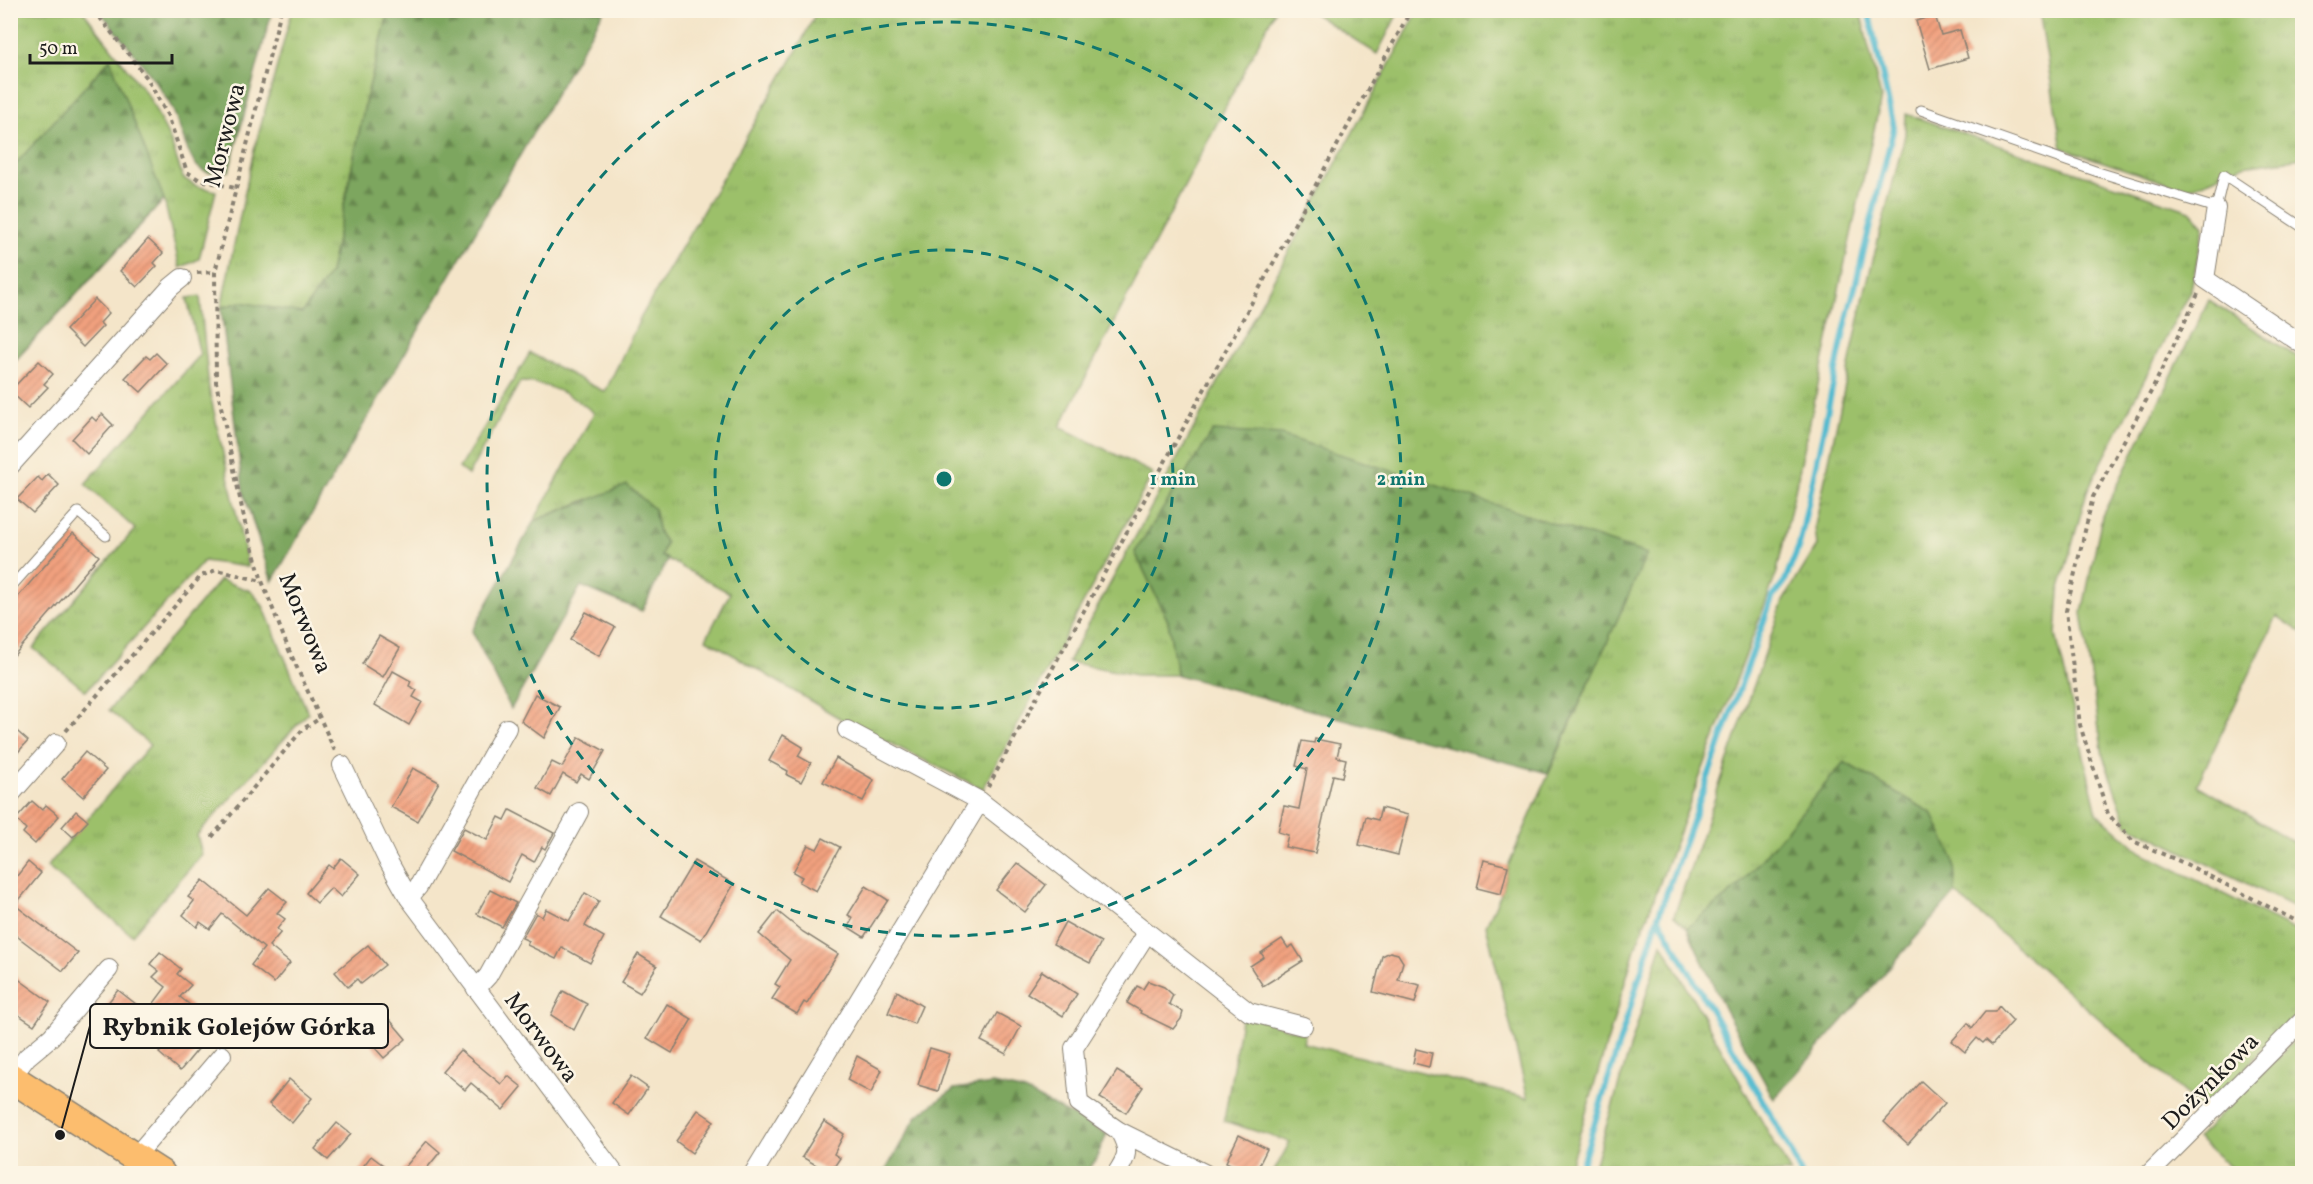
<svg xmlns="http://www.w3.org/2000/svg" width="2313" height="1184" font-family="Vollkorn,serif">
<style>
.grass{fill:url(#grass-tufts);stroke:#5c6e44;stroke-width:1.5}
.forest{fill:url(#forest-firs);stroke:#4c613e;stroke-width:1.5}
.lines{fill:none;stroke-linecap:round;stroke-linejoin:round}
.stream{stroke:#51bacf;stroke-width:6}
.building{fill:url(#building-hatch)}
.lane-casing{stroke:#888072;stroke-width:11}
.street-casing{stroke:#888072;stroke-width:20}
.primary-casing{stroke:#888072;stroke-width:31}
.path{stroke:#888072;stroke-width:4;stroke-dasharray:4.5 4.5;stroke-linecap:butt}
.lane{stroke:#fff;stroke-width:9}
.street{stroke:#fff;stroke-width:18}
.primary{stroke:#fcbd6e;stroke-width:28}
.ring{fill:none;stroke:#0f766e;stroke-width:3;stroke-dasharray:10 8}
.labels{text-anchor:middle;stroke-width:5;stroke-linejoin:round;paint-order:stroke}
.street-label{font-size:24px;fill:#1c1c1c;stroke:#fcf5e5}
.centre{fill:#0f766e;stroke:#fcf5e5;stroke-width:3}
.ring-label{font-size:18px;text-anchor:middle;font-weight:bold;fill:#0f766e;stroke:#fcf5e5;stroke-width:5;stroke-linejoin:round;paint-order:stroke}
.leader{fill:none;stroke:#1c1c1c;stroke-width:2}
.callout-dot{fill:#1c1c1c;stroke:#fcf5e5;stroke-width:2}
.callout{fill:#fcf5e5;stroke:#1c1c1c;stroke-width:2}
.callout-label{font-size:26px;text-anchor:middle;font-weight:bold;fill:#1c1c1c}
</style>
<defs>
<pattern id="grass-tufts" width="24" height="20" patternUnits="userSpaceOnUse" patternTransform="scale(1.5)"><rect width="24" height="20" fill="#9cc06b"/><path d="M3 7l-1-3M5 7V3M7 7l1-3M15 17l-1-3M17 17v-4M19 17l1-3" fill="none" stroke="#86a45c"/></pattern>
<pattern id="forest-firs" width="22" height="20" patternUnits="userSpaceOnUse" patternTransform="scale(1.5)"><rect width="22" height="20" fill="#7da65f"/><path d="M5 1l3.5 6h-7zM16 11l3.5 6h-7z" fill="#66864e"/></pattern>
<pattern id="building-hatch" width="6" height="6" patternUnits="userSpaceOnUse" patternTransform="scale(1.5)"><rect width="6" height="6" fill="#f1a07e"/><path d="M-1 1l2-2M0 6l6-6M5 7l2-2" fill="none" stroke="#ce896c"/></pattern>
</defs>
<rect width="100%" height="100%" fill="#fcf5e5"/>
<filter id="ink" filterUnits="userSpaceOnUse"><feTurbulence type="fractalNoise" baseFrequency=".0167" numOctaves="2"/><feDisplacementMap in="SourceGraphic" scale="12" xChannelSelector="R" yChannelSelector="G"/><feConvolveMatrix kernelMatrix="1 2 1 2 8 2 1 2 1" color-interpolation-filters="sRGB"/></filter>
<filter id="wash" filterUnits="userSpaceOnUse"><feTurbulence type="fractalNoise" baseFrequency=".008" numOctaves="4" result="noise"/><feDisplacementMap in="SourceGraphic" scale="24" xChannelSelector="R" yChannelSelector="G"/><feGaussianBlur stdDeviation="1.35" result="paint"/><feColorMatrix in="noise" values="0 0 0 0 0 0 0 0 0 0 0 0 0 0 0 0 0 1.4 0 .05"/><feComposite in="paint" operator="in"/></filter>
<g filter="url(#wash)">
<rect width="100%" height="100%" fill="#f4e5c9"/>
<g class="grass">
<path d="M 11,11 L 83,11 L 149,97 L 171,142 L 183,178 L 196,186 L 216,191 L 199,259 L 180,268 L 164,200 L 11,365 Z"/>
<path d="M 292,11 L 389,11 L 366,99 L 330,273 L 302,314 L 240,302 L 221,308 L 252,158 Z"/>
<path d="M 817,11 L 1275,11 L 1060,427 L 1153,473 L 983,789 L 841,719 L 706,639 L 730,593 L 661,556 L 666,543 L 659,533 L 654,509 L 588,499 L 534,521 L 594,413 C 574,396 547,382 520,382 L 468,475 L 459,468 L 530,353 L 605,392 L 641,317 L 796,52 Z"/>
<path d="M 1310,11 L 1399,11 L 1377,54 Z"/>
<path d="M 1418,11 L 1860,11 L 1881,98 L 1777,572 L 1635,949 L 1568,1173 L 1273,1173 L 1290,1142 L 1224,1121 L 1242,1014 L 1305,1034 L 1303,1043 L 1528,1098 L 1486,925 L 1501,894 L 1508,866 L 1646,554 L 1135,552 L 1168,621 L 1177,675 L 1136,675 L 1068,662 Z"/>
<path d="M 2039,11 L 2302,11 L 2302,158 L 2242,166 L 2186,190 L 2062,148 Z"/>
<path d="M 1906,114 L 2190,211 L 2204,226 L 2191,289 L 2087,491 L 2059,592 L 2056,635 L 2097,813 L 2141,852 L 2302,934 L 2302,1009 L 2204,1110 L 1955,893 L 1954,860 L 1844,763 L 1738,887 L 1687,928 L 1674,916 L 1783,601 L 1817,546 L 1815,526 L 1865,291 L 1905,135 Z"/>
<path d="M 200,296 L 209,389 L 248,567 L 204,561 L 86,691 L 33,648 L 135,529 L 85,484 L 200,355 L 187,298 Z"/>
<path d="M 2209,300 L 2302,360 L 2302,633 L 2277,616 L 2197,785 L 2302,847 L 2302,911 L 2127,824 L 2103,756 L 2082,613 L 2102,516 Z"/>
<path d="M 220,580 L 251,591 L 263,606 L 308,713 L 197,835 L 202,854 L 132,935 L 47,867 L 150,745 L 109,710 Z"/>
<path d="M 1662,943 L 1791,1173 L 1592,1173 Z"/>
<path d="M 2302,1033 L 2302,1173 L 2237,1173 L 2197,1138 Z"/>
</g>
<g class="forest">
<path d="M 100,11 L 272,11 L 229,171 C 218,173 206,175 198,167 C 187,157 180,124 172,108 C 153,74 124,42 100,11 Z"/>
<path d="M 389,11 L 604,11 L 272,582 L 243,491 L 221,308 L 240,302 L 302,313 L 330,273 L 366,99 Z"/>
<path d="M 110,59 L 164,199 L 11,365 L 11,169 Z"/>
<path d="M 1213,431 L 1281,435 L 1647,554 L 1548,773 L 1177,675 L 1168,621 L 1135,552 Z"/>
<path d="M 627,485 L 654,509 L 659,533 L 666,543 L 661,556 L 668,559 L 642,611 L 581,586 L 511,709 L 472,631 L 534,521 Z"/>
<path d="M 1844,762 L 1932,813 L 1954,860 L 1955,893 L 1774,1099 L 1725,1010 L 1687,928 L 1738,887 Z"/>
<path d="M 993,1084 L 1025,1091 L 1107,1134 L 1095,1161 L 1085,1173 L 884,1173 L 917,1116 L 954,1089 Z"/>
</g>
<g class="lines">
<g class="stream">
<path d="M 1658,917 L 1790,1149 L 1801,1174"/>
<path d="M 1579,1174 L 1658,917 L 1772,598 L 1784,583 L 1799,546 L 1844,332 L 1894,127 L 1868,10"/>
</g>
</g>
<g id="blocks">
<g class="building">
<path d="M 1935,15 L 1941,35 L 1960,30 L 1968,58 L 1930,69 L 1916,21 Z"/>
<path d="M 148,239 L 163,253 L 154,263 L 157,266 L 137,287 L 120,271 Z"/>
<path d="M 95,299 L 109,313 L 100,323 L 103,326 L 83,347 L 66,330 Z"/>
<path d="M 156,353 L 167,364 L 141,392 L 125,378 L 146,356 L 150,359 Z"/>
<path d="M 39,361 L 53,374 L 44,384 L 48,387 L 28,408 L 10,391 Z"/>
<path d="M 102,414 L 113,425 L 87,454 L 72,439 L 92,417 L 96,421 Z"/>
<path d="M 48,474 L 59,485 L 33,513 L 17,499 L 38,477 L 42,481 Z"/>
<path d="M 73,533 L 99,556 L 10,660 L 10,606 Z"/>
<path d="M 586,612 L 615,627 L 599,656 L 570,640 Z"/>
<path d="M 379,636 L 400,648 L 383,677 L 362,664 Z"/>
<path d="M 393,671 L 411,681 L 409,686 L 417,690 L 413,697 L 422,702 L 409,725 L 375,705 Z"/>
<path d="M 535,694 L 560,707 L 544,738 L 521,721 Z"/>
<path d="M 10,725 L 28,741 L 10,761 Z"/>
<path d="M 783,735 L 803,747 L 798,756 L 811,763 L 801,782 L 787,775 L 788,771 L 769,761 Z"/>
<path d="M 579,737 L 605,751 L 589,779 L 581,774 L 576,782 L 563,774 L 551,796 L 537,788 L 552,762 L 562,767 Z"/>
<path d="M 1315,739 L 1340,744 L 1337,757 L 1346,759 L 1342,777 L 1333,775 L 1315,853 L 1285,847 L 1288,835 L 1278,832 L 1284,806 L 1299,809 L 1307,769 L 1296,766 L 1302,741 L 1314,743 Z"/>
<path d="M 85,752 L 106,770 L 83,797 L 62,779 Z"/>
<path d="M 836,758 L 874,780 L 863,801 L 823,782 Z"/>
<path d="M 413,768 L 439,782 L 417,821 L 391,807 Z"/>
<path d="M 32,801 L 42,810 L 46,805 L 59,816 L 35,844 L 23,833 L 26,829 L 16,819 Z"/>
<path d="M 1381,808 L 1408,815 L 1398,855 L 1359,845 L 1366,817 L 1378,820 Z"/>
<path d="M 510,810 L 554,833 L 545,849 L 542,847 L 534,862 L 522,855 L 508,882 L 451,851 L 464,828 L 487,840 L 499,817 L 505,820 Z"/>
<path d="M 76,811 L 88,821 L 73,837 L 62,827 Z"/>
<path d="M 823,838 L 840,847 L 816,891 L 799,882 L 802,877 L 793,872 L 808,845 L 817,849 Z"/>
<path d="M 341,858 L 360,874 L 341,897 L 331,888 L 317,903 L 306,893 L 329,865 L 333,868 Z"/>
<path d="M 1484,860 L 1508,866 L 1501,894 L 1477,888 Z"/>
<path d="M 694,861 L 734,884 L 701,940 L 661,916 Z"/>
<path d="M 28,862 L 41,873 L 15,905 L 78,953 L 63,971 L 10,931 L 10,871 L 17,876 Z"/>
<path d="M 1017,863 L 1046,885 L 1025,912 L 996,890 Z"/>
<path d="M 203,880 L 246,915 L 269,888 L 287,902 L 277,913 L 285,919 L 277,929 L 281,932 L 269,946 L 290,963 L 274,983 L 251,965 L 264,948 L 222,914 L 210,929 L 200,922 L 197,927 L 183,915 L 194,901 L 188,897 Z"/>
<path d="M 866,886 L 888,900 L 864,937 L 848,927 L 853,918 L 848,915 Z"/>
<path d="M 490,890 L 516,903 L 502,927 L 477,914 Z"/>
<path d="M 585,893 L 599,901 L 585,926 L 604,937 L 590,963 L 562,947 L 556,959 L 527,945 L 529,941 L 522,938 L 536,913 L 542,917 L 546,909 L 569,921 Z"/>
<path d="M 777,911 L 803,932 L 838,954 L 807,1004 L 804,1002 L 797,1014 L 772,999 L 780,987 L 775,984 L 790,960 L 759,934 Z"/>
<path d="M 1065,922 L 1101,942 L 1090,963 L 1053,944 Z"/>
<path d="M 1282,939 L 1288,948 L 1293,945 L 1303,961 L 1263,986 L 1250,966 L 1264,957 L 1261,953 Z"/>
<path d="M 368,945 L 385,965 L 361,984 L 357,979 L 348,987 L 335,972 Z"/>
<path d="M 160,952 L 181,969 L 177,974 L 191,985 L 180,997 L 194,1008 L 177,1028 L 151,1007 L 166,987 L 153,977 L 159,971 L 150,964 Z"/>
<path d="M 1390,952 L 1398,954 L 1403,962 L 1398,980 L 1420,985 L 1415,1003 L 1373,992 L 1382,956 Z"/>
<path d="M 638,954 L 657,966 L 640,993 L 621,982 Z"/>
<path d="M 1042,971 L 1077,994 L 1063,1016 L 1027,993 Z"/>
<path d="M 10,973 L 50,1002 L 34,1025 L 10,1009 Z"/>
<path d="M 1148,981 L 1164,987 L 1173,995 L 1169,1004 L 1183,1012 L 1181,1019 L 1173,1029 L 1140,1013 L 1141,1011 L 1127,1003 L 1137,986 L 1143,989 Z"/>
<path d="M 118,990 L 146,1012 L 131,1032 L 125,1027 L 122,1032 L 99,1014 Z"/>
<path d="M 563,991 L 587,1004 L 574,1030 L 551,1015 Z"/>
<path d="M 897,991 L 922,1006 L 914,1024 L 888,1013 Z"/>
<path d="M 667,1004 L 692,1019 L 672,1053 L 647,1038 Z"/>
<path d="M 1999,1006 L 2013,1021 L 1992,1045 L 1986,1040 L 1983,1043 L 1977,1038 L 1965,1052 L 1952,1041 L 1968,1023 L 1972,1028 L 1985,1012 L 1995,1012 Z"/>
<path d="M 997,1013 L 1021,1026 L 1006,1054 L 981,1041 Z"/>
<path d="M 390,1020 L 406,1039 L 384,1058 L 367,1039 L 373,1034 L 374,1024 L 383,1025 Z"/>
<path d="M 178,1030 L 199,1048 L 180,1071 L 159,1053 Z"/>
<path d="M 930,1048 L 950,1054 L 938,1091 L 918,1085 Z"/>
<path d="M 1416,1049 L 1432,1053 L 1429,1067 L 1413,1063 Z"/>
<path d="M 460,1050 L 501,1084 L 508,1076 L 522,1087 L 503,1110 L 471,1083 L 465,1090 L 442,1071 Z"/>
<path d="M 857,1056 L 882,1070 L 871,1093 L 847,1080 Z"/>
<path d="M 1117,1071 L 1143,1087 L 1126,1113 L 1100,1098 Z"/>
<path d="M 631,1076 L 648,1088 L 629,1115 L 612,1103 Z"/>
<path d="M 289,1079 L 312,1098 L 292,1123 L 269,1104 Z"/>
<path d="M 1921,1081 L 1945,1103 L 1908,1144 L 1884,1122 Z"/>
<path d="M 698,1110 L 714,1121 L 692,1153 L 676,1141 Z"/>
<path d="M 824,1121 L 844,1134 L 834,1154 L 840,1158 L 830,1173 L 802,1157 Z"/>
<path d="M 337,1123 L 351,1134 L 328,1160 L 315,1149 Z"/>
<path d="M 1239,1135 L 1267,1149 L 1255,1173 L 1249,1173 L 1226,1162 Z"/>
<path d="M 427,1141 L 440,1152 L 423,1173 L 400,1173 Z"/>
<path d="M 371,1156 L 394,1173 L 358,1173 Z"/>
</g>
</g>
</g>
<g filter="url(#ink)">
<use href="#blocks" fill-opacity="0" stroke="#888072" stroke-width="1.5"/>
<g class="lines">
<defs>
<g id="lane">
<path d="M 1921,110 L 2098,172 L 2216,208 L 2224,175 L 2302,227"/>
<path d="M 10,588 L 78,512 L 106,536"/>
</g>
<g id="street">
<path d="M 2216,208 L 2205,279 L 2302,344"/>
<path d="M 10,466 L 171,287 L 182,278"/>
<path d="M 847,730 L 980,801 L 1249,1012 L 1303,1026"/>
<path d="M 342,765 L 387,859 L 409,898 L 615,1174"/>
<path d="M 10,795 L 56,743"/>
<path d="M 409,898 L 418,887 L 507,728"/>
<path d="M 1147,933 L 1074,1048 L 1079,1103 L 1119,1131 L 1206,1174"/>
<path d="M 476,989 L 488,976 L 579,812"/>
<path d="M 11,1078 L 27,1057 L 51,1037 L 109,969"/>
<path d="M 135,1157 L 222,1055"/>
<path d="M 753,1174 L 980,801"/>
<path d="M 1116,1174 C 1128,1156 1130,1150 1119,1131"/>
<path d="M 2149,1174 L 2302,1021"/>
</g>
<path id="primary" d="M 10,1077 L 161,1174"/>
</defs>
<use href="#lane" class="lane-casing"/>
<use href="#street" class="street-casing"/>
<use href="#primary" class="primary-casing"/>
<g class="path">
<path d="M 94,10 L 147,78 L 169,118 L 187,172 L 200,180 L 235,188"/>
<path d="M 281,10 L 215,272 L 216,382 L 245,523 L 262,581 L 288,648 L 335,751"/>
<path d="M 197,273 L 215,272"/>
<path d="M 2198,294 L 2153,388 L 2093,497 L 2066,611 L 2080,725 L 2108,814 L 2133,841 L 2186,864 L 2302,924"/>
<path d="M 66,731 L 201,576 L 216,570 L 262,581"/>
<path d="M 988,787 L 1411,10"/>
<path d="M 212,837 L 303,729 L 319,719"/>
</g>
<use href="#lane" class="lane"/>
<use href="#street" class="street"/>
<use href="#primary" class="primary"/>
</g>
</g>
<g class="ring">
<circle cx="944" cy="479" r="229"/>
<circle cx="944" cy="479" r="457"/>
</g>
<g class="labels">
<g class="street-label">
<text transform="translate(224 135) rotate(-76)" y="8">Morwowa</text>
<text transform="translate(306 623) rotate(68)" y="8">Morwowa</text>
<text transform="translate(542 1037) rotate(53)" y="8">Morwowa</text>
<text transform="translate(2210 1081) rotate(-45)" y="8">Dożynkowa</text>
</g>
</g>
<circle cx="944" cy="479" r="9" class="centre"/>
<g class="ring-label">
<text x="1173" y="485">1 min</text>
<text x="1401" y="485">2 min</text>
</g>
<path class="leader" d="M60 1135L90 1026"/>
<circle class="callout-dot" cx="60" cy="1135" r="6"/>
<rect class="callout" x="90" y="1004" width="298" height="44" rx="6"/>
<g class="callout-label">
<text x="239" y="1035">Rybnik Golejów Górka</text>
</g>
<rect width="2313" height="1184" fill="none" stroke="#fcf5e5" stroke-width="36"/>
<path d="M30 54v9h142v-9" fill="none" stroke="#1c1c1c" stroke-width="3"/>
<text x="39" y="54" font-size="18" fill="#1c1c1c" stroke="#fcf5e5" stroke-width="4.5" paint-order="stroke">50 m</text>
</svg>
